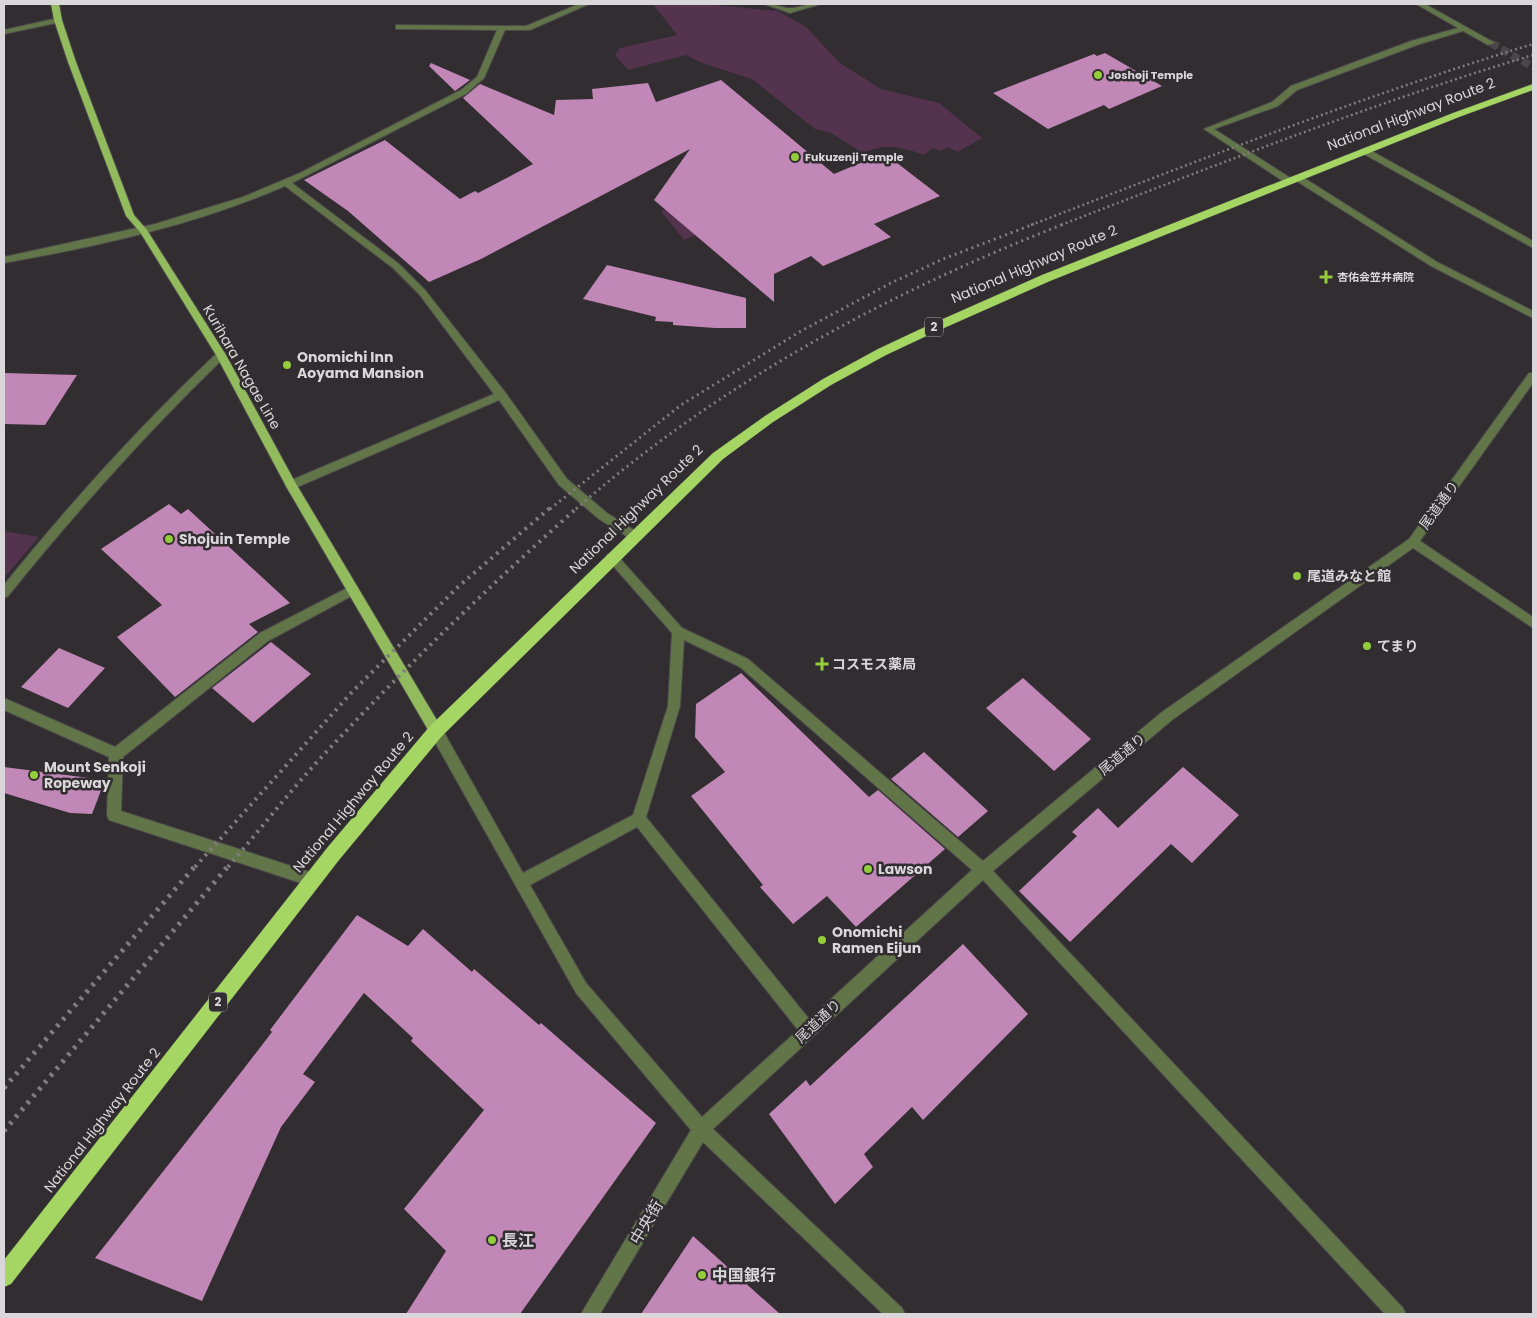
<svg xmlns="http://www.w3.org/2000/svg" width="1537" height="1318" font-family="Poppins,'Noto Sans JP',sans-serif">
<style>
.green{fill:#54334e}
.building{fill:#c187b6}
.lines{fill:none;stroke-linecap:round;stroke-linejoin:round}
.minor-tunnel{stroke:#4a4649;stroke-width:8;stroke-dasharray:8 4;stroke-linecap:butt}
.minor-casing{stroke:#4c484b;stroke-width:2}
.major-casing{stroke:#4c484b;stroke-width:2}
.highway-casing{stroke:#4c484b;stroke-width:1}
.minor{fill:#617549;fill-rule:evenodd}
.major{fill:#92bb5d;fill-rule:evenodd}
.highway{fill:#a5d664;fill-rule:evenodd}
.rail-far3{stroke:#807d7f;stroke-width:2.5;stroke-dasharray:2 3;stroke-linecap:butt}
.rail-far2{stroke:#807d7f;stroke-width:3;stroke-dasharray:2 4;stroke-linecap:butt}
.rail-far1{stroke:#807d7f;stroke-width:4;stroke-dasharray:2.5 5;stroke-linecap:butt}
.rail{stroke:#807d7f;stroke-width:5;stroke-dasharray:3 6;stroke-linecap:butt}
.poi-dot{fill:#94cc3c;stroke:#312d30;stroke-width:2}
.labels{text-anchor:middle;stroke-width:5;stroke-linejoin:round;paint-order:stroke}
.far-poi-label{font-size:11px;font-weight:bold;fill:#d9d7d9;stroke:#312d30;text-anchor:start}
.shield{fill:#312d30;stroke:#a7a4a6;stroke-width:1}
.shield-label{font-size:12px;font-weight:bold;fill:#d9d7d9}
.street-label{font-size:14px;fill:#d9d7d9;stroke:#312d30}
.poi-label{font-size:14px;font-weight:bold;fill:#d9d7d9;stroke:#312d30;text-anchor:start}
.near-street-label{font-size:16px;fill:#d9d7d9;stroke:#312d30}
.near-poi-label{font-size:16px;font-weight:bold;fill:#d9d7d9;stroke:#312d30;text-anchor:start}
</style>
<rect width="100%" height="100%" fill="#312d30"/>
<g class="green">
<path d="M 653,4 L 704,4 L 778,11 L 806,27 L 840,63 L 881,89 L 939,103 L 982,138 L 958,152 L 947,147 L 941,151 L 933,148 L 924,155 C 902,147 886,143 863,153 L 831,133 L 815,129 L 752,79 L 702,63 L 686,55 L 628,70 L 615,55 L 620,48 L 677,35 Z"/>
<path d="M 692,197 L 722,224 L 684,240 L 661,211 Z"/>
<path d="M 4,531 L 39,537 L 4,578 Z"/>
</g>
<g class="building">
<path d="M 1105,53 L 1162,86 L 1109,109 L 1104,105 L 1048,129 L 993,93 L 1094,54 L 1097,56 Z"/>
<path d="M 431,63 L 470,80 L 455,91 L 429,66 Z"/>
<path d="M 721,80 L 834,174 L 884,153 L 940,196 L 874,224 L 891,237 L 823,266 L 811,256 L 774,274 L 774,302 L 654,200 L 690,149 L 481,259 L 429,282 L 348,211 L 304,180 L 385,140 L 460,199 L 475,191 L 478,193 L 533,164 L 463,98 L 480,84 L 554,115 L 556,100 L 593,99 L 592,89 L 648,83 L 656,102 Z"/>
<path d="M 607,265 L 746,298 L 746,328 L 715,328 L 673,325 L 673,322 L 655,321 L 656,317 L 583,299 Z"/>
<path d="M 4,373 L 77,375 L 45,425 L 4,424 Z"/>
<path d="M 169,504 L 181,514 L 188,509 L 290,603 L 249,624 L 258,632 L 175,697 L 117,637 L 162,605 L 101,549 Z"/>
<path d="M 271,642 L 311,674 L 253,723 L 212,688 Z"/>
<path d="M 59,648 L 105,668 L 68,708 L 21,687 Z"/>
<path d="M 741,673 L 869,797 L 878,790 L 945,849 L 856,927 L 827,896 L 793,924 L 760,887 L 763,885 L 691,796 L 725,772 L 695,737 L 696,704 Z"/>
<path d="M 1023,678 L 1091,739 L 1054,771 L 986,708 Z"/>
<path d="M 924,752 L 988,811 L 958,837 L 891,779 Z"/>
<path d="M 4,767 L 105,780 L 92,814 L 70,813 L 4,793 Z"/>
<path d="M 1183,767 L 1239,815 L 1192,863 L 1171,844 L 1070,942 L 1019,891 L 1077,836 L 1072,832 L 1098,808 L 1118,828 Z"/>
<path d="M 357,915 L 408,946 L 423,929 L 472,972 L 474,969 L 539,1025 L 541,1023 L 656,1123 L 520,1314 L 406,1314 L 446,1251 L 404,1209 L 484,1110 L 411,1041 L 413,1038 L 364,993 L 303,1074 L 315,1082 L 281,1127 L 202,1301 L 95,1258 L 242,1071 L 272,1032 L 270,1030 Z"/>
<path d="M 963,944 L 1028,1014 L 923,1120 L 912,1107 L 864,1154 L 873,1167 L 835,1204 L 769,1114 L 806,1080 L 810,1086 Z"/>
<path d="M 693,1236 L 780,1314 L 641,1314 Z"/>
</g>
<g class="lines">
<path class="minor-tunnel" d="M 1491,43 L 1533,67"/>
<defs>
<g id="minor">
<path d="M 579,4 L 589,4 L 530,30 L 505,30 L 484,78 L 466,94 L 292,183 L 399,264 L 425,290 L 505,392 L 567,479 L 607,513 L 639,533 L 641,536 L 639,539 L 631,539 L 599,519 L 559,485 L 499,400 L 295,488 L 287,488 L 285,485 L 287,482 L 494,394 L 419,294 L 393,268 L 285,186 C 196,225 99,246 4,263 L 4,257 L 155,224 L 243,197 L 300,173 L 461,90 L 477,77 L 497,30 L 399,29 L 396,29 L 396,25 L 526,26 Z"/>
<path d="M 764,4 C 774,3 784,9 792,8 C 802,7 810,3 821,4 L 790,13 Z"/>
<path d="M 1416,4 L 1425,4 L 1495,43 L 1488,45 L 1463,31 L 1417,45 L 1297,90 L 1278,106 L 1214,129 L 1292,179 L 1292,183 L 1286,183 L 1204,129 L 1272,102 L 1291,86 L 1411,41 L 1458,28 Z"/>
<path d="M 58,18 L 61,18 L 61,22 L 4,34 L 4,30 Z"/>
<path d="M 1362,149 L 1368,149 L 1533,241 L 1533,248 L 1362,153 Z"/>
<path d="M 1295,176 L 1301,176 L 1437,262 L 1533,311 L 1533,318 L 1431,266 L 1295,180 Z"/>
<path d="M 221,352 L 226,355 L 225,357 C 147,432 76,512 8,596 L 4,598 L 4,585 C 70,503 141,425 217,353 Z"/>
<path d="M 1529,373 L 1533,373 L 1533,383 L 1420,541 L 1533,617 L 1533,628 L 1413,548 L 1172,720 L 993,871 L 1403,1308 L 1406,1314 L 1385,1314 L 983,880 L 713,1129 L 902,1308 L 905,1314 L 883,1314 L 703,1142 L 600,1314 L 581,1314 L 691,1130 L 576,993 L 431,735 L 429,731 L 431,727 L 436,725 L 441,727 L 523,873 L 633,815 L 668,706 L 672,633 L 608,560 L 606,557 L 608,554 L 616,554 L 682,628 L 748,659 L 983,861 L 1162,712 L 1409,539 ZM 684,640 L 740,667 L 972,870 L 809,1019 L 646,817 L 680,706 ZM 637,827 L 798,1030 L 702,1117 L 586,983 L 530,885 Z"/>
<path d="M 353,585 L 357,587 L 359,590 L 357,593 L 268,641 L 123,757 L 121,811 L 313,873 L 318,875 L 320,880 L 318,885 L 313,887 L 109,820 L 107,815 L 109,757 L 4,710 L 4,698 L 115,747 L 260,633 Z"/>
</g>
<path id="major" d="M 51,4 L 59,4 L 62,20 L 76,62 L 134,215 L 147,230 L 226,355 L 295,482 L 441,727 L 443,731 L 441,735 L 436,737 L 431,735 L 287,488 L 216,355 L 140,232 L 126,216 L 68,62 L 54,20 Z"/>
<path id="highway" d="M 1533,84 L 1533,90 L 1459,117 L 1050,281 L 935,332 L 886,355 L 831,385 L 773,422 L 723,459 L 442,736 L 339,860 L 11,1284 L 4,1287 L 4,1260 L 327,848 L 430,726 L 713,453 L 765,416 L 823,379 L 878,349 L 927,326 L 1042,275 L 1453,113 Z"/>
</defs>
<use href="#minor" class="minor-casing"/>
<use href="#major" class="major-casing"/>
<use href="#highway" class="highway-casing"/>
<use href="#minor" class="minor"/>
<use href="#major" class="major"/>
<use href="#highway" class="highway"/>
<g class="rail-far3">
<path d="M 1031,225 C 1197,161 1363,96 1533,44"/>
<path d="M 1061,225 C 1216,165 1373,103 1533,55"/>
</g>
<g class="rail-far2">
<path d="M 550,509 L 681,405 L 801,331 L 889,284 L 943,259 L 1034,224"/>
<path d="M 576,509 C 720,383 887,293 1064,224"/>
</g>
<g class="rail-far1">
<path d="M 195,867 L 352,692 L 459,586 L 551,507"/>
<path d="M 228,867 C 258,832 286,796 317,762 C 399,673 487,588 578,507"/>
</g>
<g class="rail">
<path d="M 4,1088 L 196,865"/>
<path d="M 4,1131 L 229,865"/>
</g>
</g>
<g class="poi-dot">
<circle cx="1098" cy="75" r="5"/>
<circle cx="795" cy="157" r="5"/>
<path d="M1323.5 269.5h5v5h5v5h-5v5h-5v-5h-5v-5h5z"/>
<circle cx="287" cy="365" r="5"/>
<circle cx="169" cy="539" r="5"/>
<circle cx="1297" cy="576" r="5"/>
<circle cx="1367" cy="646" r="5"/>
<path d="M819.5 656.5h5v5h5v5h-5v5h-5v-5h-5v-5h5z"/>
<circle cx="34" cy="775" r="5"/>
<circle cx="868" cy="869" r="5"/>
<circle cx="822" cy="940" r="5"/>
<circle cx="492" cy="1240" r="5"/>
<circle cx="702" cy="1275" r="5"/>
</g>
<g class="labels">
<g class="far-poi-label">
<text x="1108" y="79">Joshoji Temple</text>
<text x="805" y="161">Fukuzenji Temple</text>
<text x="1337" y="281">杏佑会笠井病院</text>
</g>
<g class="shield">
<rect x="925" y="317.5" width="18" height="19" rx="4"/>
<rect x="209" y="992.5" width="18" height="19" rx="4"/>
</g>
<g class="shield-label">
<text x="934" y="331">2</text>
<text x="218" y="1006">2</text>
</g>
<g class="street-label">
<text transform="translate(1411 114) rotate(-21)" y="5">National Highway Route 2</text>
<text transform="translate(1034 264) rotate(-23)" y="5">National Highway Route 2</text>
<text transform="translate(242 367) rotate(60)" y="5">Kurihara Nagae Line</text>
<text transform="translate(1439 505) rotate(-54)" y="5">尾道通り</text>
<text transform="translate(636 509) rotate(-44)" y="5">National Highway Route 2</text>
<text transform="translate(1122 754) rotate(-40)" y="5">尾道通り</text>
<text transform="translate(353 802) rotate(-50)" y="5">National Highway Route 2</text>
<text transform="translate(818 1021) rotate(-43)" y="5">尾道通り</text>
<text transform="translate(102 1120) rotate(-52)" y="5">National Highway Route 2</text>
</g>
<g class="poi-label">
<text x="297" y="362">Onomichi Inn<tspan x="297" dy="16">Aoyama Mansion</tspan></text>
<text x="179" y="544">Shojuin Temple</text>
<text x="1307" y="581">尾道みなと館</text>
<text x="1377" y="651">てまり</text>
<text x="832" y="669">コスモス薬局</text>
<text x="44" y="772">Mount Senkoji<tspan x="44" dy="16">Ropeway</tspan></text>
<text x="878" y="874">Lawson</text>
<text x="832" y="937">Onomichi<tspan x="832" dy="16">Ramen Eijun</tspan></text>
</g>
<g class="near-street-label">
<text transform="translate(646 1222) rotate(-59)" y="6">中央街</text>
</g>
<g class="near-poi-label">
<text x="502" y="1246">長江</text>
<text x="712" y="1281">中国銀行</text>
</g>
</g>
<rect width="1537" height="1318" fill="none" stroke="#d9d7d9" stroke-width="10"/>
</svg>
